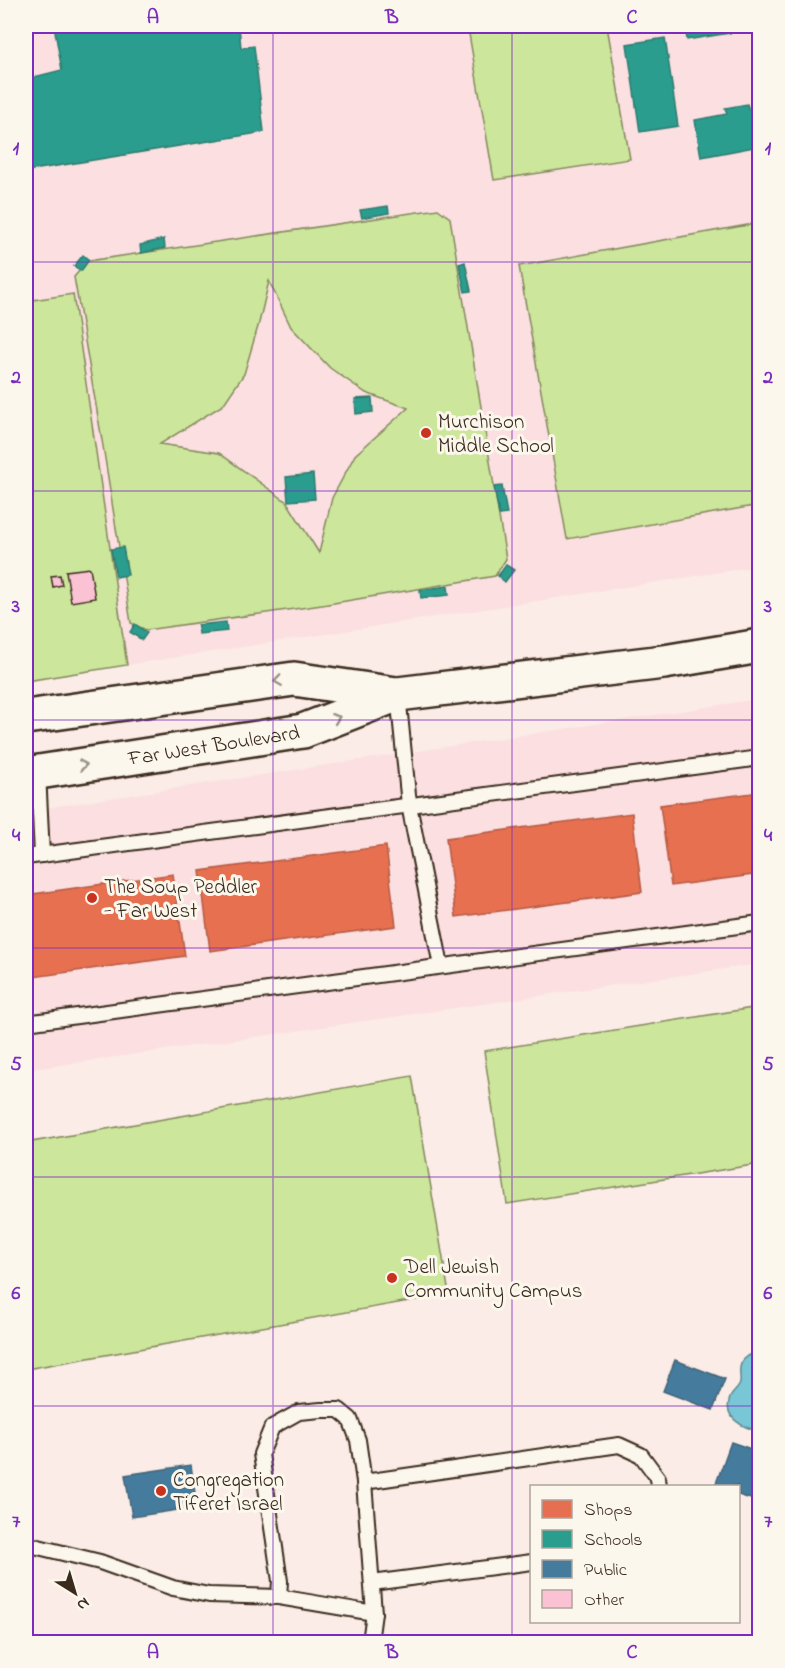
<svg xmlns="http://www.w3.org/2000/svg" width="785" height="1668" font-family="'Indie Flower',sans-serif">
<style>
.built{fill:#fbdfe1}
.green{fill:#cce69c;stroke:#84885d;stroke-width:1.5;fill-rule:evenodd}
.water{fill:#79c6d7;stroke:#60888d;stroke-width:1.5}
.shops{fill:#e76f51;stroke:#b35a42;stroke-width:1.5}
.schools{fill:#2a9d8f;stroke:#2f7a6d;stroke-width:1.5}
.public{fill:#457b9d;stroke:#426377;stroke-width:1.5}
.building{fill:#fbc2d4;stroke:#3b2a1e;stroke-width:1.5}
.lines{fill:none;stroke-linecap:round;stroke-linejoin:round}
.service-casing{stroke:#3b2a1e;stroke-width:18}
.tertiary-casing{stroke:#3b2a1e;stroke-width:38}
.service{stroke:#fbf7ec;stroke-width:14}
.tertiary{stroke:#fbf7ec;stroke-width:33}
.oneway{stroke:#9b9085}
.grid{fill:none;stroke:#7b2cbf;stroke-width:1.5;stroke-opacity:0.55}
.poi-dot{fill:#c8321e;stroke:#fbf7ec;stroke-width:2}
.labels{text-anchor:middle;stroke-width:6;stroke-linejoin:round;paint-order:stroke}
.poi-label{font-size:21px;fill:#3b2a1e;stroke:#fbf7ec;text-anchor:start}
.street-label{font-size:21px;fill:#3b2a1e;stroke:#fbf7ec}
.neatline{fill:none;stroke:#7b2cbf;stroke-width:2}
.grid-label{font-size:20px;text-anchor:middle;font-weight:bold;fill:#7b2cbf}
</style>
<rect width="100%" height="100%" fill="#fbece7"/>
<filter id="ink" filterUnits="userSpaceOnUse"><feTurbulence type="fractalNoise" baseFrequency=".0167" numOctaves="2"/><feDisplacementMap in="SourceGraphic" scale="12" xChannelSelector="R" yChannelSelector="G"/><feConvolveMatrix kernelMatrix="1 2 1 2 8 2 1 2 1" color-interpolation-filters="sRGB"/></filter>
<g filter="url(#ink)">
<g class="built">
<path d="M 26,26 L 759,26 L 759,566 L 127,665 L 73,294 L 26,301 Z"/>
<path d="M 759,699 L 759,964 L 26,1070 L 26,811 Z"/>
</g>
<g class="green">
<path d="M 530,26 L 607,26 L 630,159 L 494,180 L 469,34 Z"/>
<path d="M 438,209 L 450,218 L 506,559 L 495,576 L 322,605 L 146,630 L 131,623 L 104,452 L 74,277 L 88,261 ZM 269,281 L 291,327 L 330,368 L 366,393 L 408,408 L 355,455 L 332,498 L 319,553 L 287,502 L 219,453 L 160,444 L 223,405 L 244,374 L 259,323 Z"/>
<path d="M 759,223 L 759,505 L 567,539 L 519,266 Z"/>
<path d="M 73,294 L 127,665 L 26,681 L 26,301 Z"/>
<path d="M 759,1007 L 759,1164 L 507,1204 L 484,1051 Z"/>
<path d="M 412,1076 L 449,1294 L 26,1369 L 26,1143 Z"/>
</g>
<path class="water" d="M 759,1351 L 760,1351 L 759,1431 C 744,1428 722,1418 730,1398 C 732,1392 739,1389 740,1383 C 741,1378 739,1373 740,1368 C 741,1358 751,1354 759,1351 Z"/>
<g class="shops">
<path d="M 760,792 L 760,874 L 671,886 L 660,805 Z"/>
<path d="M 632,813 L 642,892 L 456,917 L 446,838 Z"/>
<path d="M 386,846 L 396,926 L 210,951 L 200,871 Z"/>
<path d="M 173,874 L 185,956 L 26,978 L 26,895 Z"/>
</g>
<g class="schools">
<path d="M 54,26 L 239,26 L 241,48 L 254,46 L 264,132 L 26,171 L 26,79 L 62,70 Z"/>
<path d="M 685,26 L 760,26 L 760,28 L 687,40 Z"/>
<path d="M 665,38 L 678,126 L 640,132 L 627,44 Z"/>
<path d="M 747,104 L 749,110 L 760,108 L 760,146 L 701,157 L 695,120 L 727,114 L 725,108 Z"/>
<path d="M 388,206 L 389,213 L 362,218 L 360,210 Z"/>
<path d="M 164,239 L 165,248 L 141,253 L 140,245 Z"/>
<path d="M 83,255 L 89,260 L 81,271 L 74,266 Z"/>
<path d="M 465,262 L 471,291 L 465,292 L 459,264 Z"/>
<path d="M 372,398 L 373,412 L 356,414 L 355,399 Z"/>
<path d="M 313,474 L 315,499 L 288,501 L 286,477 Z"/>
<path d="M 502,486 L 507,514 L 499,515 L 494,487 Z"/>
<path d="M 123,547 L 128,575 L 116,577 L 111,549 Z"/>
<path d="M 506,565 L 514,570 L 505,582 L 498,576 Z"/>
<path d="M 448,586 L 449,595 L 421,598 L 420,590 Z"/>
<path d="M 226,622 L 227,631 L 199,634 L 198,625 Z"/>
<path d="M 135,624 L 147,633 L 142,640 L 130,632 Z"/>
</g>
<g class="public">
<path d="M 675,1360 L 725,1379 L 713,1410 L 663,1391 Z"/>
<path d="M 731,1442 L 760,1452 L 760,1502 L 738,1495 L 738,1486 L 715,1486 Z"/>
<path d="M 191,1465 L 197,1507 L 132,1517 L 125,1475 Z"/>
</g>
<g class="building">
<path d="M 90,568 L 95,598 L 71,602 L 66,571 Z"/>
<path d="M 60,575 L 62,585 L 53,587 L 51,576 Z"/>
</g>
<g class="lines">
<defs>
<g id="service">
<path d="M 398,694 L 409,805 L 441,966"/>
<path d="M 38,772 L 42,855"/>
<path d="M 26,857 L 760,758"/>
<path d="M 26,1023 L 760,923"/>
<path d="M 364,1482 L 619,1445 L 641,1455 L 658,1478 L 659,1486"/>
<path d="M 26,1544 L 100,1562 L 173,1588 L 209,1595 L 279,1597 L 374,1613"/>
<path d="M 372,1583 L 532,1562"/>
<path d="M 279,1597 L 280,1581 L 261,1454 L 272,1427 L 299,1412 L 321,1410 L 339,1410 L 350,1419 L 358,1440 L 364,1482 L 374,1613 L 370,1642"/>
</g>
<g id="tertiary">
<path d="M 26,717 L 294,679 L 396,694"/>
<path id="s1" d="M 26,774 L 303,731 L 398,694 L 664,662 L 760,646"/>
</g>
</defs>
<use href="#service" class="service-casing"/>
<use href="#tertiary" class="tertiary-casing"/>
<use href="#service" class="service"/>
<use href="#tertiary" class="tertiary"/>
</g>
<defs><path id="oneway-chevron" d="M-2-3.5L2.5 0L-2 3.5" fill="none" stroke-width="1.6" stroke-linecap="round" stroke-linejoin="round" transform="scale(1.5)"/></defs>
<g class="oneway">
<use href="#oneway-chevron" transform="translate(278 681) rotate(172)"/>
<use href="#oneway-chevron" transform="translate(336 718) rotate(-21)"/>
<use href="#oneway-chevron" transform="translate(83 765) rotate(-9)"/>
</g>
</g>
<path class="grid" d="M 273,26 L 273,1642M 512,26 L 512,1642M 26,262 L 760,262M 26,491 L 760,491M 26,720 L 760,720M 26,948 L 760,948M 26,1177 L 760,1177M 26,1406 L 760,1406"/>
<g class="poi-dot">
<circle cx="426" cy="433" r="6"/>
<circle cx="92" cy="898" r="6"/>
<circle cx="392" cy="1278" r="6"/>
<circle cx="161" cy="1491" r="6"/>
</g>
<g class="labels">
<g class="poi-label">
<text x="438" y="428">Murchison<tspan x="438" dy="24">Middle School</tspan></text>
<text x="104" y="893">The Soup Peddler<tspan x="104" dy="24">- Far West</tspan></text>
<text x="404" y="1273">Dell Jewish<tspan x="404" dy="24">Community Campus</tspan></text>
<text x="173" y="1486">Congregation<tspan x="173" dy="24">Tiferet Israel</tspan></text>
</g>
<g class="street-label">
<text dy="7" stroke="none"><textPath href="#s1" startOffset="190">Far West Boulevard</textPath></text>
</g>
</g>
<rect width="785" height="1668" fill="none" stroke="#fbf7ec" stroke-width="66"/>
<rect x="530" y="1485" width="210" height="138" fill="#fbf7ec" stroke="#aea59a" stroke-width="1.5"/>
<rect x="542" y="1500" width="30" height="18" fill="#e76f51" stroke="#aea59a" stroke-width="1.5"/>
<text x="584" y="1515" font-size="18" fill="#3b2a1e">Shops</text>
<rect x="542" y="1530" width="30" height="18" fill="#2a9d8f" stroke="#aea59a" stroke-width="1.5"/>
<text x="584" y="1545" font-size="18" fill="#3b2a1e">Schools</text>
<rect x="542" y="1560" width="30" height="18" fill="#457b9d" stroke="#aea59a" stroke-width="1.5"/>
<text x="584" y="1575" font-size="18" fill="#3b2a1e">Public</text>
<rect x="542" y="1590" width="30" height="18" fill="#fbc2d4" stroke="#aea59a" stroke-width="1.5"/>
<text x="584" y="1605" font-size="18" fill="#3b2a1e">Other</text>
<g transform="translate(75 1593) rotate(143)" stroke="#fbf7ec" stroke-width="4.5" paint-order="stroke">
<path d="M0-4.5L10 22L0 15L-10 22Z" fill="#3b2a1e"/>
<text y="-9" font-size="16" font-weight="bold" text-anchor="middle" fill="#3b2a1e">N</text>
</g>
<rect x="33" y="33" width="719" height="1602" class="neatline"/>
<g class="grid-label">
<text x="153" y="23">A</text>
<text x="392" y="23">B</text>
<text x="632" y="23">C</text>
<text x="16" y="154">1</text>
<text x="768" y="154">1</text>
<text x="16" y="383">2</text>
<text x="768" y="383">2</text>
<text x="16" y="612">3</text>
<text x="768" y="612">3</text>
<text x="16" y="841">4</text>
<text x="768" y="841">4</text>
<text x="16" y="1070">5</text>
<text x="768" y="1070">5</text>
<text x="16" y="1299">6</text>
<text x="768" y="1299">6</text>
<text x="16" y="1527">7</text>
<text x="768" y="1527">7</text>
<text x="153" y="1658">A</text>
<text x="392" y="1658">B</text>
<text x="632" y="1658">C</text>
</g>
</svg>
